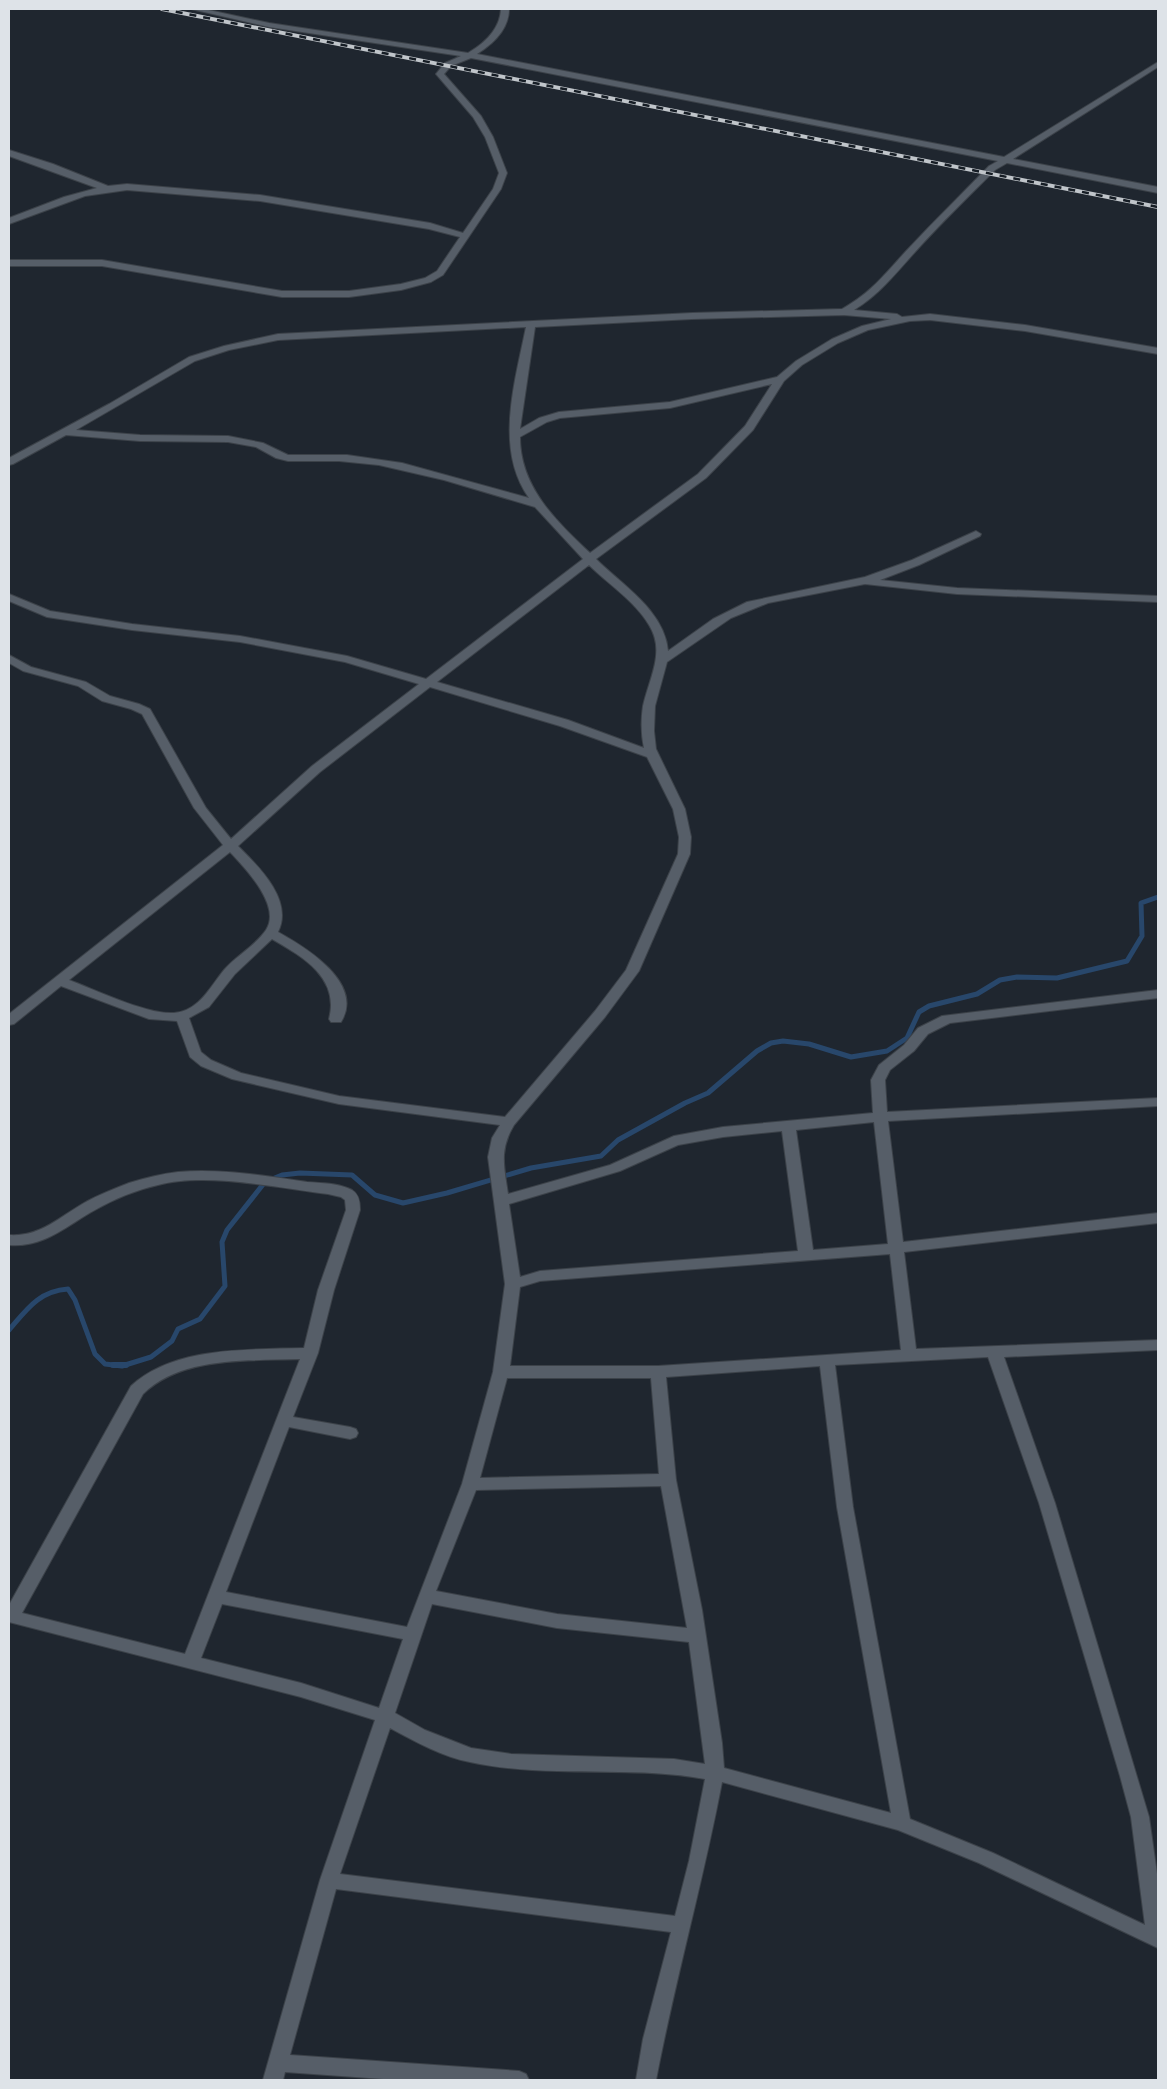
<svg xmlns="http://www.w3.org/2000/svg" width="1167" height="2089" font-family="'Space Grotesk',sans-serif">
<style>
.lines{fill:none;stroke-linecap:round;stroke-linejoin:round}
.stream-far1{stroke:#28476b;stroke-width:5}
.stream{stroke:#28476b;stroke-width:6}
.minor-casing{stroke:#3c4249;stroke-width:2}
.minor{fill:#565e68;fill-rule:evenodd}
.rail-casing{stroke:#c0c5ca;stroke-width:4}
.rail{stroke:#161d25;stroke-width:2.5;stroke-dasharray:7;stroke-linecap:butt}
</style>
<rect width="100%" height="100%" fill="#1f262f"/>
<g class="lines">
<path class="stream-far1" d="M 9,1330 C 27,1309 39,1291 68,1289 L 75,1300 L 95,1354 L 105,1364 L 122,1366 L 151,1357 L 172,1341 L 178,1329 L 200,1319 L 225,1286 L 222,1242 L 227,1230 L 265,1182 L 282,1175 L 300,1173 L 352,1175 L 375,1195 L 403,1203 L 447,1193 L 531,1168 L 601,1156 L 618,1140 L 685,1103 L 708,1093 L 757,1051 L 771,1043 L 783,1041 L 809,1044 L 851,1057 L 887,1051 L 907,1038 L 919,1012 L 929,1006 L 977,994 L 1000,980 L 1017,977 L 1057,978 L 1127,961 L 1142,936 L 1141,903 L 1158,897"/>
<path class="stream" d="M 113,1365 L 126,1365"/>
<defs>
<path id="minor" d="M 191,9 L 204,9 L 269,23 L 468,53 C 485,43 500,29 501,9 L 509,9 C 509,29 493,44 477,54 L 1004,157 L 1158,62 L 1158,67 L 1013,159 L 1158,187 L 1158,193 L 1007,163 L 995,170 C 968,197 940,224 915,252 C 895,274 879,295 854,310 L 897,314 L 902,317 L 930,314 L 1025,325 L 1158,348 L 1158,354 L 1025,331 L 930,320 L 910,321 L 868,330 L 838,343 L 802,365 L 784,381 L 753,430 L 706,478 L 596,559 C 622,585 665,611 668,651 L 713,619 L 747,602 L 865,577 L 912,560 L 976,531 L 981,534 L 980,536 L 919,565 L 880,580 L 957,588 L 1158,596 L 1158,602 L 957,594 L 865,584 L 768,603 L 731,618 L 667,662 L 655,706 L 654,731 L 656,749 L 685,809 L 691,837 L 690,854 L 639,971 L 605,1017 L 514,1125 C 499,1150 504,1166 508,1194 L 610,1165 L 674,1136 L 723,1127 L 873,1113 L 871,1080 L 879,1065 L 904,1045 L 918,1028 L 942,1016 L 1158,990 L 1158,998 L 950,1023 L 928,1034 L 914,1051 L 890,1070 L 885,1080 L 887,1112 L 1158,1098 L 1158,1106 L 888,1121 L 903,1242 L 1158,1213 L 1158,1223 L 904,1252 L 916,1349 L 1158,1340 L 1158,1350 L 1004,1357 L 1055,1503 L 1149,1817 L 1158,1881 L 1158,1948 L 979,1863 L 898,1830 L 722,1782 C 703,1882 675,1980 656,2080 L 636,2080 L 643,2039 L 671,1932 L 336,1889 L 290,2055 L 519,2071 L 526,2074 L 529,2080 L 397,2080 L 285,2072 L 283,2080 L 263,2080 L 320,1880 L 375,1720 L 301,1697 L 9,1622 L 9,1605 L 131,1386 C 175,1346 248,1350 304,1348 L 318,1290 L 346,1210 L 345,1200 L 341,1197 L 328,1194 C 278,1188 206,1172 158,1185 C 136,1190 114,1199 95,1210 C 66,1226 44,1248 9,1245 L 9,1235 C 40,1237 58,1218 84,1203 C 98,1195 114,1189 129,1183 C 145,1178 161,1174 178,1172 C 220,1168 265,1176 307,1182 C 321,1183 339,1183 352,1190 C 359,1194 360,1202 360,1210 L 334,1290 L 318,1353 L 293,1417 L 350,1427 L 356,1429 L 358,1433 L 356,1437 L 350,1439 L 289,1427 L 226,1592 L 407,1627 L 462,1484 L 493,1372 L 505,1284 L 488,1157 L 492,1138 L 500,1125 L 339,1104 L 232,1079 L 201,1066 L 190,1057 L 177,1021 L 149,1019 L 61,986 L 14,1024 L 9,1025 L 9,1014 L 223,845 L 194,808 L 142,714 L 131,709 L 102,701 L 78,686 L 23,671 L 9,663 L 9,655 L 31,667 L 86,682 L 110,696 L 139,704 L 150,709 L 206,808 L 231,839 L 312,766 L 419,684 L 345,662 L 240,642 L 132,630 L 47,617 L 9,601 L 9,594 L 50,611 L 132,624 L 240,636 L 347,656 L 426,679 L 583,559 L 535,507 L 444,480 L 379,465 L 339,461 L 288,461 L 276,458 L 256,447 L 228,442 L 140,441 L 66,435 L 13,464 L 9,465 L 9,458 L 109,404 L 189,357 L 224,346 L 278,334 L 692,313 L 842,309 C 874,291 886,272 910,247 C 936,219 963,193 989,166 L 998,161 L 471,58 L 451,66 L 444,74 L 481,116 L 493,137 L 507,173 L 501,189 L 443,275 L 431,282 L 401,290 L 349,297 L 282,297 L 102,266 L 9,266 L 9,260 L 102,260 L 282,291 L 349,291 L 401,284 L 425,278 L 437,271 L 460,237 L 429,229 L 260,201 L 127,190 L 85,196 L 9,224 L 9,218 L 64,197 L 97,188 L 9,156 L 9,150 L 53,164 L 108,186 L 127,184 L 260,195 L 430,223 L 463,233 L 493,189 L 499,173 L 485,137 L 473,117 L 436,74 L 445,63 L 461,56 L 269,27 ZM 844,315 L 891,319 L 862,326 L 832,339 L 796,361 L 777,377 L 670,402 L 559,412 L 539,418 L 520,429 L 535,327 L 692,319 ZM 526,327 C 515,382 494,449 529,498 L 402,463 L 347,455 L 288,455 L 263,443 L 228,436 L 140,435 L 76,430 L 195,361 L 229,350 L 278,340 ZM 772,384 L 745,426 L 698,474 L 590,553 C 556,521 520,487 520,437 L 547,422 L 560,418 L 670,408 ZM 589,565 C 608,584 635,601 649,625 C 666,652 649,678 643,706 C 641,719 641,734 644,748 L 568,720 L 437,682 ZM 430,687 L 560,726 L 647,757 L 673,809 L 679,837 L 678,854 L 626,970 L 595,1011 L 505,1117 L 339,1096 L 241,1073 L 211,1060 L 201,1052 L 189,1018 L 209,1007 L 235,974 L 272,939 C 303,957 340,978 329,1019 L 331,1022 L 341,1022 C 365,983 305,947 278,932 C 294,900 258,866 238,846 L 320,772 ZM 230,852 C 245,868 282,906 266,930 C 255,946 236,956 224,970 C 210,987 199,1011 174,1013 C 148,1015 96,990 69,980 ZM 874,1122 L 888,1244 L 813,1250 L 796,1130 ZM 782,1131 L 798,1251 L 540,1271 L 520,1277 L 509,1204 L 620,1171 L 678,1145 L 723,1137 ZM 890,1254 L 901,1350 L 658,1366 L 510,1366 L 520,1287 L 540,1281 ZM 988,1357 L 1039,1503 L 1120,1776 L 1131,1817 L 1145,1925 L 993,1853 L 910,1819 L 853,1507 L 835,1365 ZM 300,1359 L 185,1654 L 22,1613 L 143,1394 C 182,1356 249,1361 300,1359 ZM 820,1366 L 837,1507 L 891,1813 L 724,1768 L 722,1743 L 702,1610 L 676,1480 L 666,1377 ZM 507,1378 L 651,1378 L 659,1474 L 480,1478 ZM 661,1486 L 687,1628 L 557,1614 L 436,1591 L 476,1490 ZM 222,1604 L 403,1639 L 379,1708 L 301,1683 L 201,1658 ZM 432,1604 L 557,1628 L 689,1642 L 705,1764 L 674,1759 L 511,1754 L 471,1748 L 425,1730 L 395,1713 ZM 390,1728 C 414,1741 443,1757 470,1762 C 547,1779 628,1765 705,1779 L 689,1861 L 675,1916 L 340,1874 Z"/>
</defs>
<use href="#minor" class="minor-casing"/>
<use href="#minor" class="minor"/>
<defs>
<path id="rail" d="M 162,9 L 1158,207"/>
</defs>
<use href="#rail" class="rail-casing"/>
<use href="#rail" class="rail"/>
</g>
<rect width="1167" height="2089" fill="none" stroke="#dee3e8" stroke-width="20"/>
</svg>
